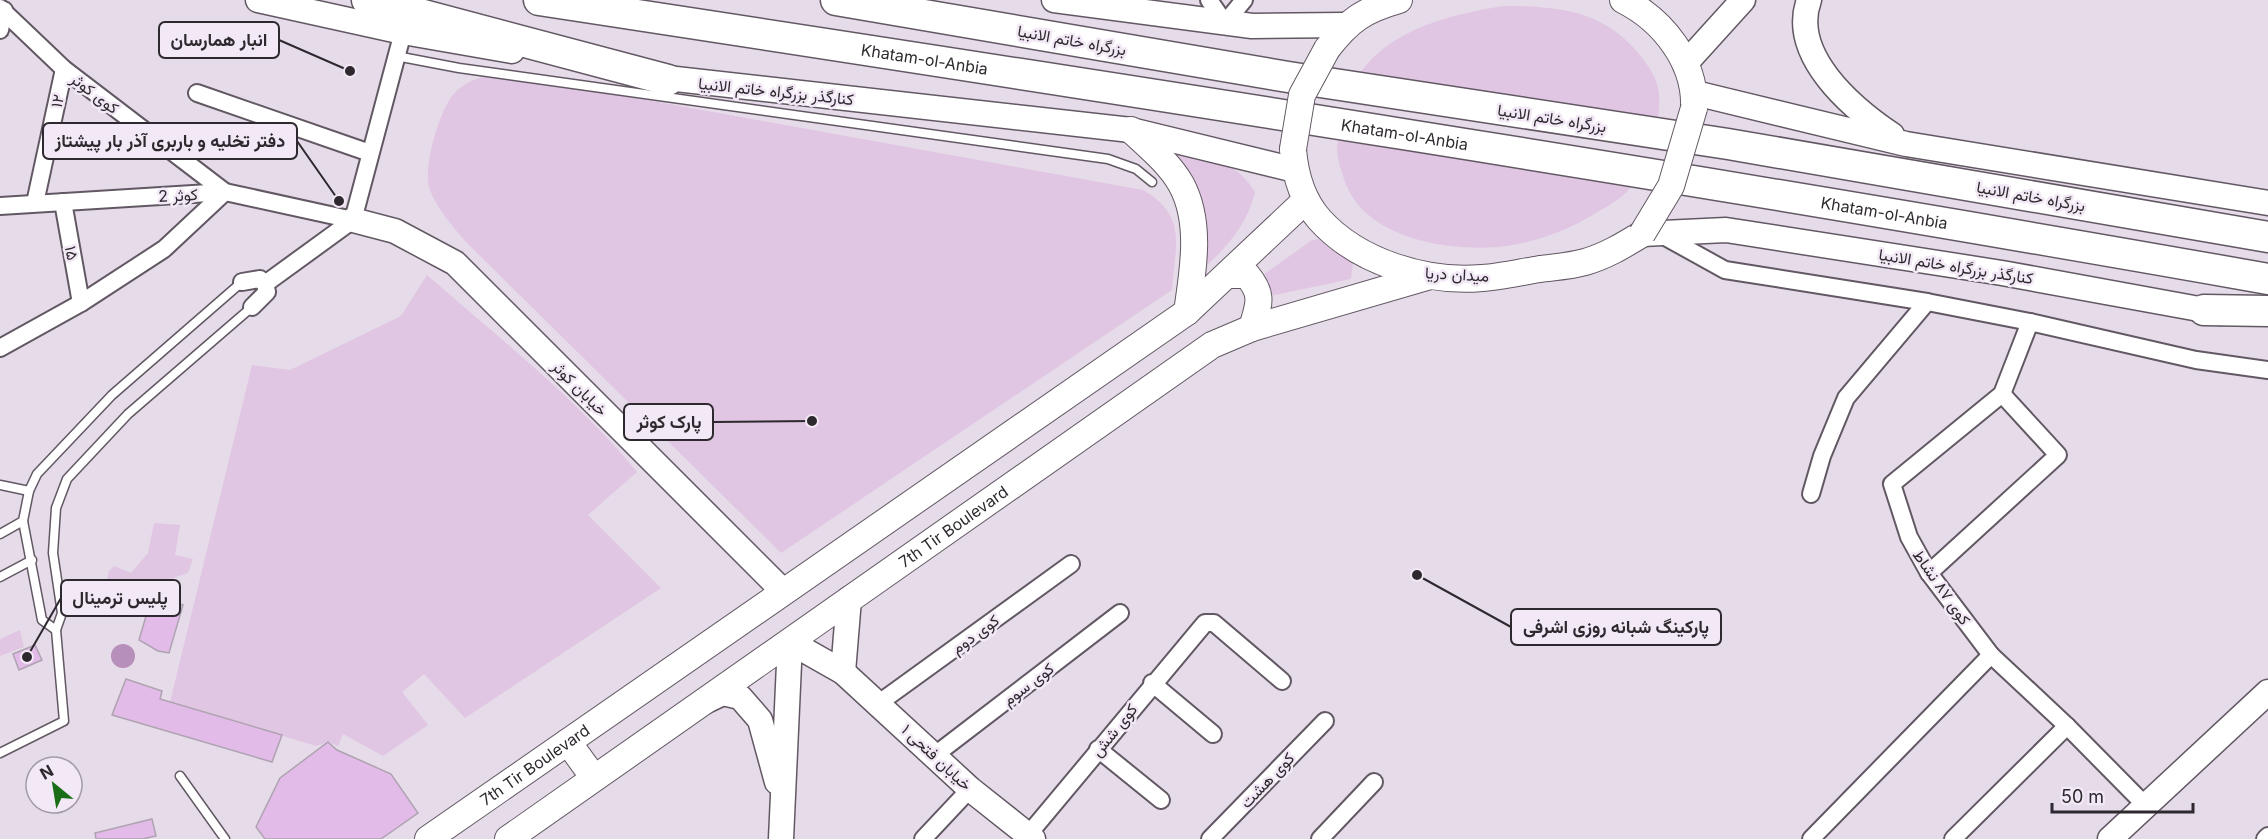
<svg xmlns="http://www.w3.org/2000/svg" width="2268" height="839" font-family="Inter,Vazirmatn,sans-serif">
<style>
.green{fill:#e0c6e3}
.water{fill:#b68fbb}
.building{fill:#e3bbe8;stroke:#aea3b0;stroke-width:1.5}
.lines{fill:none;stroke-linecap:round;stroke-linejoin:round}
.lane-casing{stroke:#625863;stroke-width:11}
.street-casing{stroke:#625863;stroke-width:20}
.secondary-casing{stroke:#625863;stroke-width:27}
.primary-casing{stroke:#625863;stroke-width:28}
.highway-casing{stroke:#625863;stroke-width:33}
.lane{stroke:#fff;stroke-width:8}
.street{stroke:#fff;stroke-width:16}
.secondary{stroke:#fff;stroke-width:24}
.primary{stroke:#fff;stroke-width:26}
.highway{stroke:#fff;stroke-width:30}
.primary-bridge-casing{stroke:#625863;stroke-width:28;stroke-linecap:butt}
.primary-bridge{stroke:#fff;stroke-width:26}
.labels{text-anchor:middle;stroke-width:5;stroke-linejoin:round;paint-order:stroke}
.street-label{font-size:16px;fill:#2d292e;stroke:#f3e8f5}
.leader{fill:none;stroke:#2d292e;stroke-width:2}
.callout-dot{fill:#2d292e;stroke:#f3e8f5;stroke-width:2}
.callout{fill:#f3e8f5;stroke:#2d292e;stroke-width:2}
.callout-label{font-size:18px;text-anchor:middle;font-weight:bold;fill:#2d292e}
</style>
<rect width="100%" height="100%" fill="#e6dbe8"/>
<g class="green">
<path d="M 1504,6 C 1557,6 1603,10 1639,54 C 1657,76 1662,89 1658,118 L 1361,72 C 1392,28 1453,14 1504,6 Z"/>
<path d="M 488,75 L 515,76 L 1143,190 C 1188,216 1175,245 1172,290 L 781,553 L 464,240 C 452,225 437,209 430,190 C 422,169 439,113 452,96 C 461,84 475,79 488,75 Z"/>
<path d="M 1340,136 L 1634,182 C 1626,197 1609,205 1596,213 C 1567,231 1531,244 1497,247 C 1443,251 1360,237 1343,176 C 1339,164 1334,147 1340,136 Z"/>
<path d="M 1173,151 C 1209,159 1234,158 1255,192 C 1247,225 1227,247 1203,269 L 1169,153 Z"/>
<path d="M 1318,239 L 1353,263 L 1351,279 L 1270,296 L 1263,275 L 1312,240 Z"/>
<path d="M 427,275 C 497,336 578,400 637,472 L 588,515 L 661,588 L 465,718 L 424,674 L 402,692 L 428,725 L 383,756 L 343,734 L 338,746 L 328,742 L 316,746 L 170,702 L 252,365 L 290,370 L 401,316 Z"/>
<path d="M 154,523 L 180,525 L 175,555 L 193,559 L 188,573 L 128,593 L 77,617 L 75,605 L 92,590 L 105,588 L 109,571 L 114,566 L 131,573 L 148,553 Z"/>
<path d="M 20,630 L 24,647 L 0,656 L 0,639 Z"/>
</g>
<circle class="water" cx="123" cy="656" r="12"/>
<g class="building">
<path d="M 152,596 L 167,596 L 169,600 L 183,605 L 169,653 L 158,651 L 139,640 Z"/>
<path d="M 35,645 L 42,660 L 19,670 L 13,654 Z"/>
<path d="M 126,679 L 162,691 L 160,699 L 282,735 L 272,762 L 112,715 Z"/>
<path d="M 328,742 L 337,750 L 391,774 L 418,813 L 381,839 L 265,839 L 256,827 L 280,778 Z"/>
<path d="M 152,819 L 156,836 L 142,839 L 96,839 L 95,833 Z"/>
</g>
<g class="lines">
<defs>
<g id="lane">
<path d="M 396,56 L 459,68 L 1108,159 L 1136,169 L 1152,182"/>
<path d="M 0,485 L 29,491"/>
<path d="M 0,534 L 23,521"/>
<path d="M 0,577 L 32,560"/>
<path d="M 56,630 L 42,620 L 23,521 L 29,491 L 37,474 L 112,395 L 242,282"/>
<path d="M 0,753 L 64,721 L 56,630 L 62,613 L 53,553 L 56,508 L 67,479 L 128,414 L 252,307"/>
<path d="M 180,776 L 225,839"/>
</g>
<g id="street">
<path d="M 1209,0 L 1225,23 L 1244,0"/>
<path d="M 0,8 L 64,69 L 225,192 L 164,249 L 81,303 L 0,348"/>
<path d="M 0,30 L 4,10"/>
<path d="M 197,93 L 370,153"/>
<path d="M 63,202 L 81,303"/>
<path d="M 35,203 L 64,69"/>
<path d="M 0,206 L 225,192 L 353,220"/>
<path d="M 1660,234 L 1725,270 L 1927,302 L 2030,322 L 2196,360 L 2268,370"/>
<path d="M 242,282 L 260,279 L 265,284 L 267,292 L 252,307"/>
<path d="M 265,284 L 353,220 L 403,32"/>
<path d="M 2030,322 L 2002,394 L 1892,484 L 1909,537 L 1929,573 L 1991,655 L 2067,726 L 2145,805"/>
<path d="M 1811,494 L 1822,456 L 1846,398 L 1927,302"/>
<path d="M 1929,573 L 2058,455 L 2002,394"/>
<path d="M 1152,683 L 1213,734"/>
<path d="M 879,703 L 1071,564"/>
<path d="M 1098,749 L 1161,800"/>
<path d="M 935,755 L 1120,613"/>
<path d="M 1028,835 L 1205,623 L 1214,623 L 1282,681"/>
<path d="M 923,839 L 970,789"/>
<path d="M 1210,839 L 1325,721"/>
<path d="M 1320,839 L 1374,782"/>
<path d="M 1811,839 L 1991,655"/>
<path d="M 1953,839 L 2067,726"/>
<path d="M 2265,839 L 2268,836"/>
</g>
<g id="secondary">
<path d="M 258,0 L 403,32 L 512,51"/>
<path d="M 1054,0 L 1252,26 L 1345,25"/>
<path d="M 1809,0 C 1789,55 1852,108 1892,135"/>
<path d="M 1685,64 L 1743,0"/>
<path d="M 649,76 L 1131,130 L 1295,170"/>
<path d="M 1695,93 L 1906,144 L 2268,203"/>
<path d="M 353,220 L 395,231 L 455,263 L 783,591"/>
<path d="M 1642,234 L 1726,230 L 2002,273 L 2221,313"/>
<path d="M 843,672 L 849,599"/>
<path d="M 704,702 L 723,693 L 740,697 L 760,720 L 777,782"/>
<path d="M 781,839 L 790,642 L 843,672 L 970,789 L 1033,839"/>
<path d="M 2110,839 L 2268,692"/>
</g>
<g id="primary">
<path d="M 1623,0 C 1663,20 1696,62 1694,108"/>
<path d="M 1327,49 C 1349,20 1364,10 1399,0"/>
<path d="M 1131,130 C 1148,146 1169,163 1181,184 C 1202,222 1193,271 1187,312"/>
<path d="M 1293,149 C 1295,174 1302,200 1320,220 C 1358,262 1426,283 1482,278 C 1501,277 1521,272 1540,269 C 1555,267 1571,266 1585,262 C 1606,256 1624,245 1642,234"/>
<path d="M 1229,275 L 1247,275 C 1264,295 1259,304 1252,328"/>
<path d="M 568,742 L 594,778"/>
<path id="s1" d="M 428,839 L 1187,312 L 1306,200"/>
<path id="s2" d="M 508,839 L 1212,345 L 1252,328 L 1430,276"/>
</g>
<g id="highway">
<path d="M 367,0 L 668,80"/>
<path id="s3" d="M 539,0 C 1116,88 1693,177 2268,279"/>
<path d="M 836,0 L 1288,77 L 1728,144 L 2268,237"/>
<path d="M 2204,310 L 2268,311"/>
</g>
</defs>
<use href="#lane" class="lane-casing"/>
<use href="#street" class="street-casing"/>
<use href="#secondary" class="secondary-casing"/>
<use href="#primary" class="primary-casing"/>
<use href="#highway" class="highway-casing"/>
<use href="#lane" class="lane"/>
<use href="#street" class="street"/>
<use href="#secondary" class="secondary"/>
<use href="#primary" class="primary"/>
<use href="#highway" class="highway"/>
<defs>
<g id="primary-bridge">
<path d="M 1293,149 L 1302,95 L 1327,49"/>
<path d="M 1642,234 L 1671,186 L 1694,108"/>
</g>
</defs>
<use href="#primary-bridge" class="primary-bridge-casing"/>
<use href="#primary-bridge" class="primary-bridge"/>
</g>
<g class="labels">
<g class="street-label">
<text transform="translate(1072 40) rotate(10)" y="6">بزرگراه خاتم الانبیا</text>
<text dy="6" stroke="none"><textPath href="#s3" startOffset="390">Khatam-ol-Anbia</textPath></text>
<text transform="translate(776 91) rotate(6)" y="6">کنارگذر بزرگراه خاتم الانبیا</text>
<text transform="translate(95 93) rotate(37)" y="6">کوی کوثر</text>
<text transform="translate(57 101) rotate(-78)" y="6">۱۲</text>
<text transform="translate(1552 118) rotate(9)" y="6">بزرگراه خاتم الانبیا</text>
<text dy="6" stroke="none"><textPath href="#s3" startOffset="876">Khatam-ol-Anbia</textPath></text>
<text transform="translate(178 195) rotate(-3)" y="6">کوثر 2</text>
<text transform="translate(2031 196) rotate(10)" y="6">بزرگراه خاتم الانبیا</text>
<text dy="6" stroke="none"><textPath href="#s3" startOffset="1362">Khatam-ol-Anbia</textPath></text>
<text transform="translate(72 253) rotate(80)" y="6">۱۵</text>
<text transform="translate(1956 266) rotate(9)" y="6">کنارگذر بزرگراه خاتم الانبیا</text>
<text transform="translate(1457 274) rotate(3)" y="6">میدان دریا</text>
<text transform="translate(580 388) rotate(45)" y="6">خیابان کوثر</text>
<text dy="6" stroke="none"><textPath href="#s2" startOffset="544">7th Tir Boulevard</textPath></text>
<text transform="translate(1942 587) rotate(55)" y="6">کوی ۸۷ نشاط</text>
<text transform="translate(975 634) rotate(-36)" y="6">کوی دوم</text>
<text transform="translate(1028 684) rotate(-37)" y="6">کوی سوم</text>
<text transform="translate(1114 730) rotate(-51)" y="6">کوی شش</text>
<text transform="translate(937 757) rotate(43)" y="6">خیابان فتحی ۱</text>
<text dy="6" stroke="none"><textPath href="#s1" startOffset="130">7th Tir Boulevard</textPath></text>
<text transform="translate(1267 780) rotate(-46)" y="6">کوی هشت</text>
</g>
</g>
<path class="leader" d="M350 71L279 40M339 201L297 141M812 421L713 422M27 657L61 598M1417 575L1511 627"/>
<g class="callout-dot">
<circle cx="350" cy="71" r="6"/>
<circle cx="339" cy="201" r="6"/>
<circle cx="812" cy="421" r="6"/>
<circle cx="27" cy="657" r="6"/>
<circle cx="1417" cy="575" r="6"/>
</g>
<g class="callout">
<rect x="159" y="22" width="120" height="36" rx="6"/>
<rect x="43" y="123" width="254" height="36" rx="6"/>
<rect x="624" y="404" width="89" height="36" rx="6"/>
<rect x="61" y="580" width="119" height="36" rx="6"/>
<rect x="1511" y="609" width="210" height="36" rx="6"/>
</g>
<g class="callout-label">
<text x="219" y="46">انبار همارسان</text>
<text x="170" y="147">دفتر تخلیه و باربری آذر بار پیشتاز</text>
<text x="669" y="428">پارک کوثر</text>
<text x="120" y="604">پلیس ترمینال</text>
<text x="1616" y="633">پارکینگ شبانه روزی اشرفی</text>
</g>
<g transform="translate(54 785) rotate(330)"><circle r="28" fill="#f3e8f5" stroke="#a49ca5" stroke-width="1.5"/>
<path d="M0-4.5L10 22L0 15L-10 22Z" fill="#1a6e17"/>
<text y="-9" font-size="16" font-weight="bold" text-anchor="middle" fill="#2d292e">N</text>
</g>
<path d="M2052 803v9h141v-9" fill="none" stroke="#2d292e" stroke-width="3"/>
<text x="2061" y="803" font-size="18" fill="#2d292e" stroke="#f3e8f5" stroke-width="4.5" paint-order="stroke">50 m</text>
</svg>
